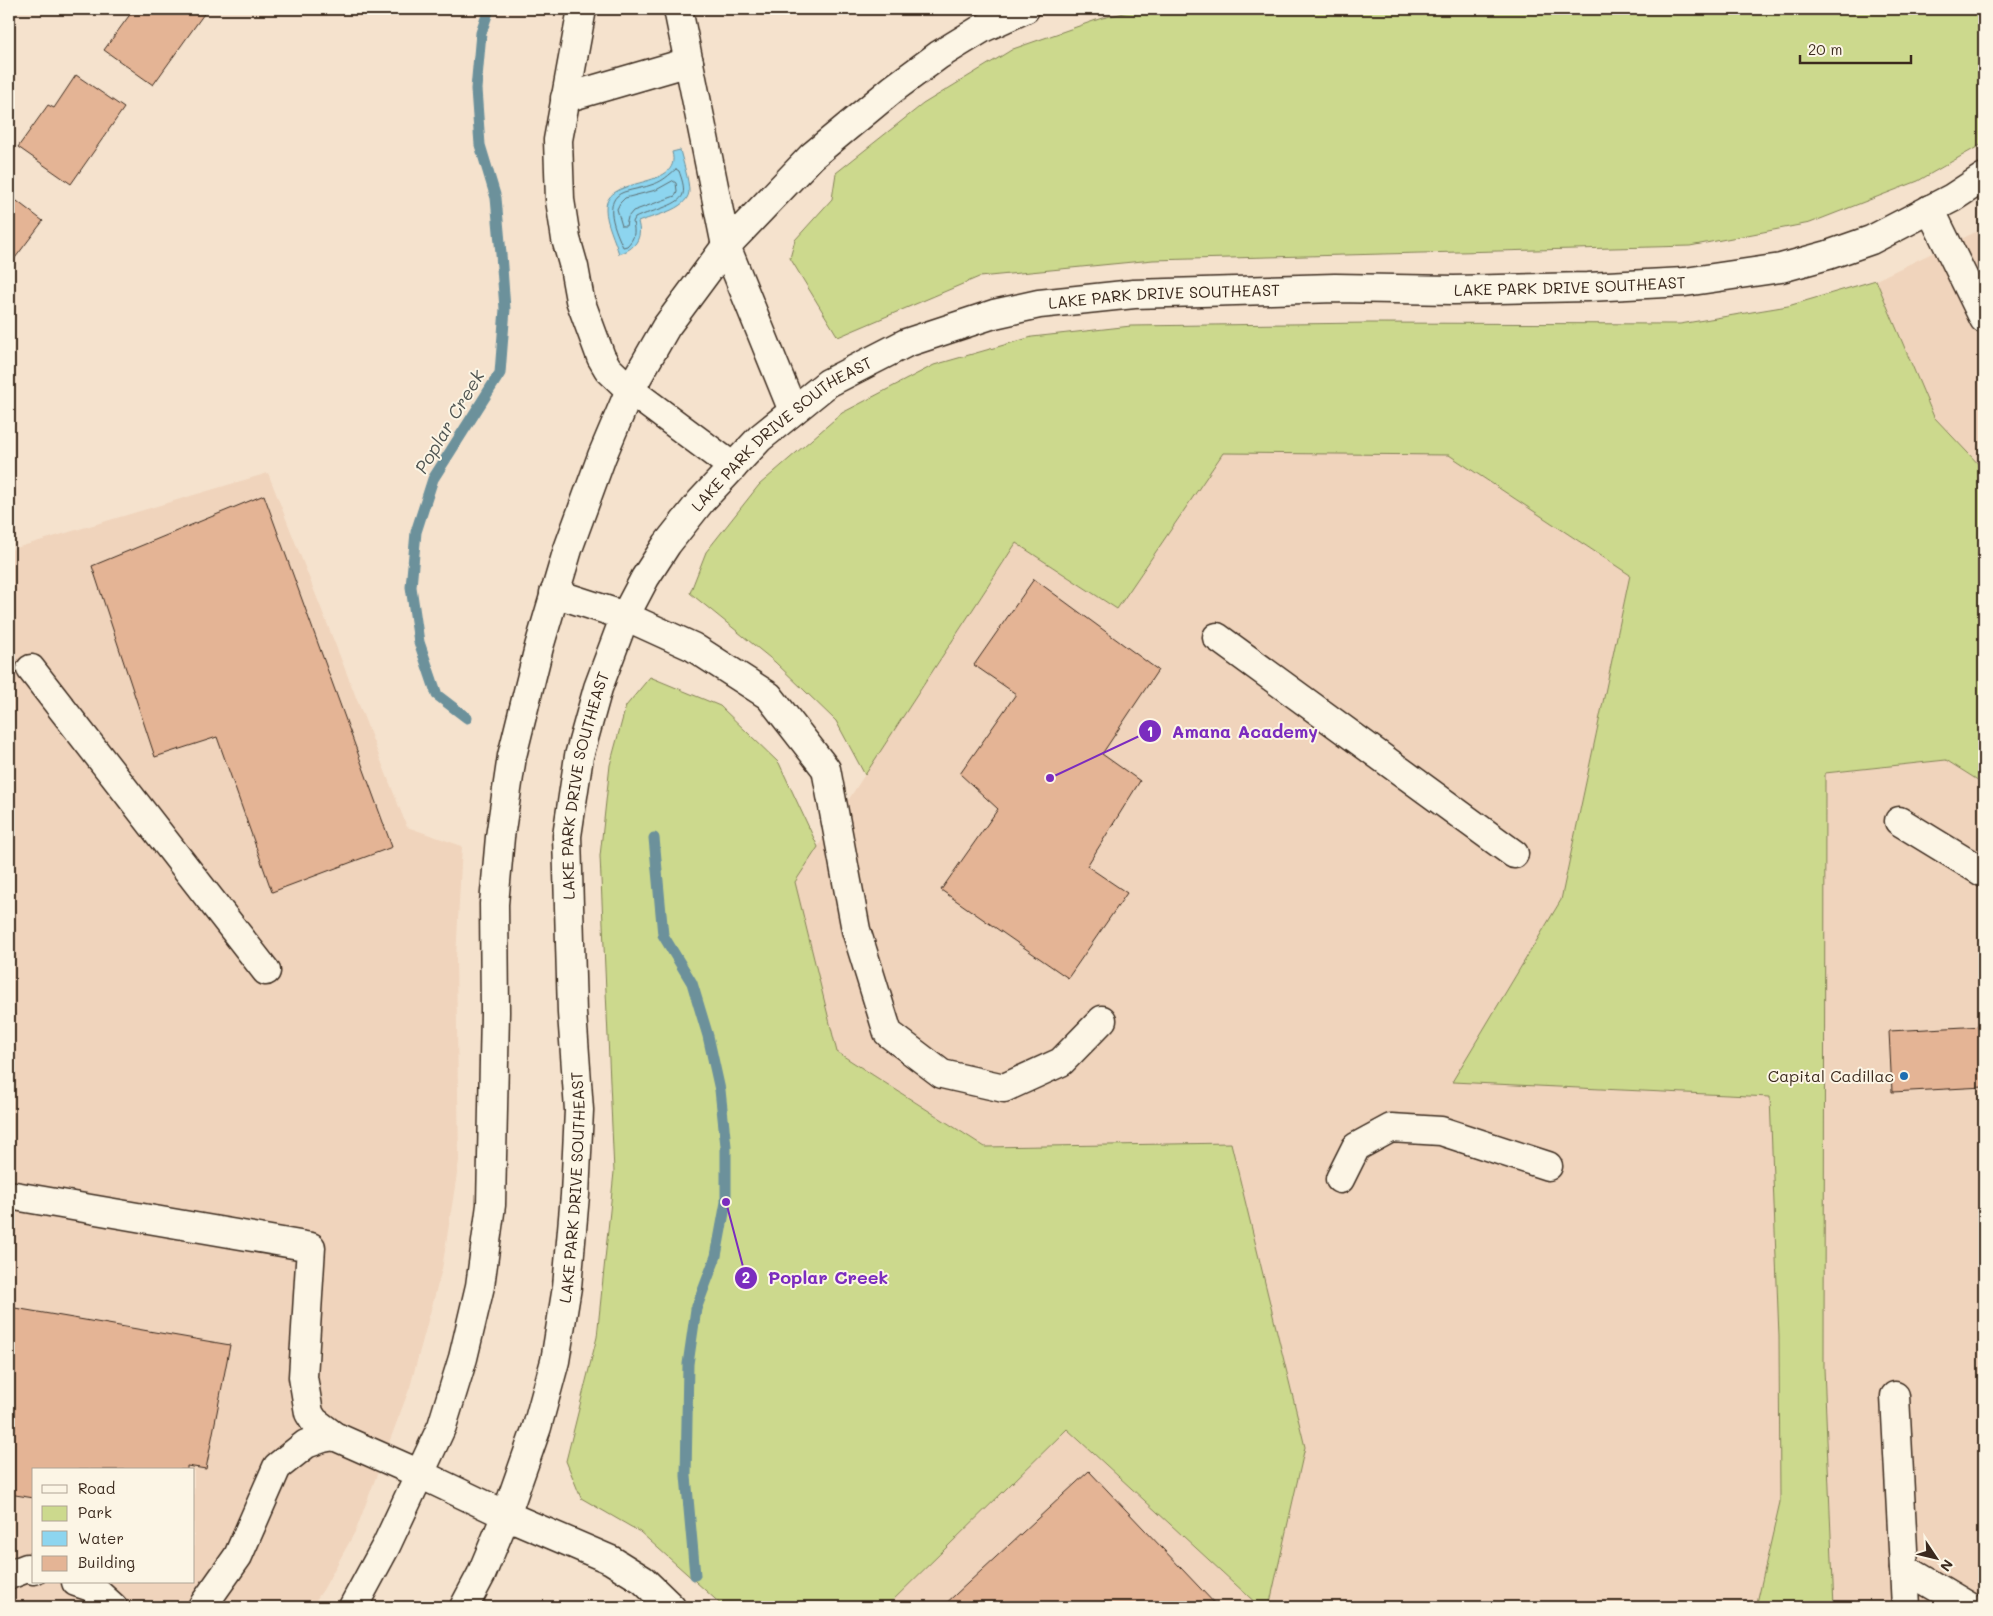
<svg xmlns="http://www.w3.org/2000/svg" width="1993" height="1616" font-family="Mali,sans-serif">
<style>
.built{fill:#f0d4bc;fill-rule:evenodd}
.green{fill:#ccd98d;stroke:#848256}
.water{fill:#8dd5ef;stroke:#6c919b}
.lines{fill:none;stroke-linecap:round;stroke-linejoin:round}
.shore{stroke:#5c6e72;stroke-width:1}
.stream{stroke:#6c919b;stroke-width:11}
.building{fill:#e4b495;stroke:#3b2a1e}
.minor-casing{stroke:#3b2a1e;stroke-width:31}
.minor{stroke:#fcf5e5;stroke-width:28}
.poi-dot{fill:#1f6fb2;stroke:#fcf5e5;stroke-width:2}
.labels{text-anchor:middle;stroke-width:4;stroke-linejoin:round;paint-order:stroke}
.street-label{font-size:16px;fill:#3b2a1e;stroke:#fcf5e5}
.poi-label{font-size:16px;fill:#3b2a1e;stroke:#fcf5e5;text-anchor:end}
.water-label{font-size:18px;font-style:italic;fill:#505552;stroke:#fcf5e5}
.leader{fill:none;stroke:#7b2cbf;stroke-width:2}
.callout-dot{fill:#7b2cbf;stroke:#fcf5e5;stroke-width:2}
.mark-label{font-size:15px;text-anchor:middle;font-weight:bold;fill:#fff}
.callout-label{font-size:18px;text-anchor:middle;font-weight:bold;fill:#7b2cbf;stroke:#fcf5e5;stroke-width:4;stroke-linejoin:round;paint-order:stroke}
</style>
<rect width="100%" height="100%" fill="#f5e2cd"/>
<filter id="ink" filterUnits="userSpaceOnUse"><feTurbulence type="fractalNoise" baseFrequency=".02" numOctaves="2"/><feDisplacementMap in="SourceGraphic" scale="10" xChannelSelector="R" yChannelSelector="G"/><feConvolveMatrix kernelMatrix="1 2 1 2 8 2 1 2 1" color-interpolation-filters="sRGB"/></filter>
<g filter="url(#ink)">
<g class="built">
<path d="M 1984,228 L 1984,470 L 1934,417 L 1876,280 Z"/>
<path d="M 1223,453 L 1449,455 L 1630,575 L 1561,900 L 1453,1081 L 1771,1097 L 1779,1337 L 1780,1502 L 1756,1607 L 1269,1607 L 1305,1447 L 1231,1143 L 985,1147 L 837,1052 L 795,882 L 1016,542 L 1117,609 Z"/>
<path d="M 268,473 L 407,827 L 462,846 L 456,958 L 459,1161 L 442,1269 L 410,1387 L 356,1530 L 323,1590 L 311,1607 L 9,1607 L 9,550 ZM 34,1470 L 194,1470 L 194,1582 L 34,1582 Z"/>
<path d="M 1946,760 L 1984,784 L 1984,1607 L 1834,1607 L 1824,1368 L 1825,773 Z"/>
<path d="M 1067,1429 L 1260,1607 L 886,1607 Z"/>
</g>
<g class="green">
<path d="M 1141,9 L 1984,9 L 1984,143 L 1918,181 L 1810,223 L 1690,246 L 1153,260 L 979,277 L 838,337 L 790,258 L 795,240 L 832,199 L 836,173 L 923,104 L 1013,49 L 1102,18 Z"/>
<path d="M 1876,280 L 1934,417 L 1984,470 L 1984,784 L 1946,760 L 1825,773 L 1824,1368 L 1834,1607 L 1756,1607 L 1780,1502 L 1779,1337 L 1770,1097 L 1452,1082 L 1561,900 L 1630,575 L 1449,455 L 1223,453 L 1117,609 L 1016,543 L 865,775 L 836,721 L 775,662 L 690,593 L 706,552 L 759,485 L 842,413 L 934,365 L 1032,337 L 1131,326 L 1369,323 L 1680,324 L 1788,306 Z"/>
<path d="M 650,677 L 720,706 L 779,763 L 818,847 L 795,882 L 837,1052 L 985,1147 L 1231,1143 L 1305,1447 L 1269,1607 L 1260,1607 L 1067,1429 L 886,1607 L 724,1607 L 640,1532 L 581,1498 L 566,1461 L 597,1337 L 614,1172 L 600,856 L 610,765 L 626,706 Z"/>
</g>
<path class="water" d="M 680,150 C 683,163 689,179 689,192 C 687,210 652,216 638,222 C 643,238 635,249 619,254 C 615,240 606,223 606,209 C 605,174 683,191 672,152 Z"/>
<g class="lines">
<g class="shore">
<path d="M 676,169 L 679,171 C 681,177 685,187 683,194 C 680,206 646,212 635,218 L 633,222 C 635,233 635,238 627,246 L 623,247 C 616,232 601,200 624,192 C 633,189 644,188 654,184 C 663,181 669,175 676,169 Z"/>
<path d="M 673,181 L 676,183 L 677,191 L 675,196 L 633,211 L 628,217 L 626,226 L 622,226 L 617,209 L 620,203 L 625,198 L 656,190 Z"/>
</g>
<g class="stream">
<path d="M 467,718 L 437,695 L 419,642 L 411,587 L 416,532 L 433,479 L 500,373 L 505,309 L 501,254 L 496,198 L 480,145 L 476,89 L 481,33 L 489,9"/>
<path d="M 654,838 L 663,935 L 692,983 L 708,1036 L 720,1090 L 726,1146 L 726,1202 L 716,1256 L 696,1309 L 688,1364 L 686,1476 L 695,1575"/>
</g>
</g>
<g class="building">
<path d="M 134,9 L 202,9 L 206,11 L 153,85 L 104,50 Z"/>
<path d="M 76,75 L 124,108 L 71,184 L 18,147 L 48,105 L 54,108 Z"/>
<path d="M 9,195 L 43,221 L 9,266 Z"/>
<path d="M 264,495 L 392,847 L 272,892 L 217,737 L 155,757 L 92,566 Z"/>
<path d="M 1034,579 L 1158,670 L 1102,754 L 1140,781 L 1087,866 L 1127,893 L 1068,978 L 941,890 L 998,809 L 960,774 L 1016,694 L 974,665 Z"/>
<path d="M 1984,1026 L 1984,1087 L 1892,1092 L 1889,1031 Z"/>
<path d="M 9,1307 L 230,1345 L 206,1469 L 187,1466 L 187,1470 L 34,1470 L 34,1498 L 9,1494 Z"/>
<path d="M 1089,1471 L 1218,1607 L 942,1607 Z"/>
</g>
<g class="lines">
<defs>
<g id="minor">
<path d="M 582,9 L 558,140 L 560,200 L 566,239 L 574,267 L 580,300 L 601,357 L 608,369 L 630,390 L 733,467"/>
<path d="M 678,9 L 726,246 L 793,411"/>
<path d="M 565,98 L 689,62"/>
<path d="M 1930,209 L 1984,319"/>
<path d="M 554,593 L 625,616 L 693,647 L 769,696 L 826,769 L 856,930 L 888,1033 L 942,1074 L 1004,1088 L 1061,1062 L 1102,1020"/>
<path d="M 1217,637 L 1514,854"/>
<path d="M 31,669 L 266,971"/>
<path d="M 1899,821 L 1984,873"/>
<path d="M 1340,1179 L 1356,1147 L 1391,1128 L 1441,1131 L 1548,1166"/>
<path d="M 9,1195 L 311,1247 L 303,1377 L 309,1413 L 314,1421 L 334,1436 L 420,1474 L 506,1515 L 611,1560 L 643,1580 L 671,1607"/>
<path d="M 1895,1396 L 1906,1607"/>
<path d="M 1904,1568 L 1970,1607"/>
<path d="M 9,1575 L 27,1568 L 34,1570"/>
<path d="M 76,1582 L 91,1587 L 113,1607"/>
<path d="M 202,1607 L 238,1556 L 277,1467 L 306,1444 L 323,1438 L 334,1436"/>
<path d="M 353,1607 L 386,1546 L 442,1426 L 463,1358 L 480,1286 L 491,1205 L 495,1012 L 494,904 L 500,837 L 512,756 L 539,647 L 568,549 L 602,456 L 630,390 L 666,327 L 726,246 L 812,156 L 893,89 L 939,55 L 983,28 L 1025,9"/>
<path id="s1" d="M 464,1607 L 481,1575 L 506,1515 L 537,1427 L 555,1361 L 567,1287 L 575,1195 L 579,1110 L 572,1013 L 567,836 L 579,756 L 598,688 L 625,616 L 645,578 L 667,544 L 701,501 L 760,438 L 828,383 L 906,343 L 994,314 L 1039,304 L 1134,294 L 1335,288 L 1454,290 L 1588,287 L 1685,282 L 1781,268 L 1828,255 L 1871,240 L 1952,198 L 1984,177"/>
</g>
</defs>
<use href="#minor" class="minor-casing"/>
<use href="#minor" class="minor"/>
</g>
</g>
<circle class="poi-dot" cx="1904" cy="1076" r="5"/>
<g class="labels">
<g class="street-label">
<text dy="6" stroke="none"><textPath href="#s1" startOffset="2088">LAKE PARK DRIVE SOUTHEAST</textPath></text>
<text dy="6" stroke="none"><textPath href="#s1" startOffset="1682">LAKE PARK DRIVE SOUTHEAST</textPath></text>
<text dy="6" stroke="none"><textPath href="#s1" startOffset="1262">LAKE PARK DRIVE SOUTHEAST</textPath></text>
<text dy="6" stroke="none"><textPath href="#s1" startOffset="842">LAKE PARK DRIVE SOUTHEAST</textPath></text>
<text dy="6" stroke="none"><textPath href="#s1" startOffset="438">LAKE PARK DRIVE SOUTHEAST</textPath></text>
</g>
<g class="poi-label">
<text x="1894" y="1082">Capital Cadillac</text>
</g>
<g class="water-label">
<text transform="translate(450 422) rotate(-59)" y="6">Poplar Creek</text>
</g>
</g>
<path class="leader" d="M1050 778L1150 731M726 1202L746 1278"/>
<g class="callout-dot">
<circle cx="1050" cy="778" r="5"/>
<circle cx="726" cy="1202" r="5"/>
<circle cx="1150" cy="731" r="12"/>
<circle cx="746" cy="1278" r="12"/>
</g>
<g class="mark-label">
<text x="1150" y="737">1</text>
<text x="746" y="1283">2</text>
</g>
<g class="callout-label">
<text x="1245" y="738">Amana Academy</text>
<text x="828" y="1284">Poplar Creek</text>
</g>
<rect width="1993" height="1616" fill="none" stroke="#fcf5e5" stroke-width="30"/>
<rect x="15" y="15" width="1963" height="1586" fill="none" stroke="#3b2a1e" stroke-width="2" filter="url(#ink)"/>
<rect x="32" y="1468" width="162" height="115" fill="#fcf5e5" stroke="#afa495"/>
<rect x="42" y="1485" width="25" height="8" fill="#fcf5e5" stroke="#afa495"/>
<text x="78" y="1494" font-size="15" fill="#3b2a1e">Road</text>
<rect x="42" y="1506" width="25" height="15" fill="#ccd98d" stroke="#afa495"/>
<text x="78" y="1518" font-size="15" fill="#3b2a1e">Park</text>
<rect x="42" y="1531" width="25" height="15" fill="#8dd5ef" stroke="#afa495"/>
<text x="78" y="1544" font-size="15" fill="#3b2a1e">Water</text>
<rect x="42" y="1556" width="25" height="15" fill="#e4b495" stroke="#afa495"/>
<text x="78" y="1568" font-size="15" fill="#3b2a1e">Building</text>
<g transform="translate(1936 1558) rotate(125)" stroke="#fcf5e5" stroke-width="4" paint-order="stroke">
<path d="M0-4L9 19L0 12L-9 19Z" fill="#3b2a1e"/>
<text y="-8" font-size="14" font-weight="bold" text-anchor="middle" fill="#3b2a1e">N</text>
</g>
<path d="M1800 55v8h111v-8" fill="none" stroke="#3b2a1e" stroke-width="2.5"/>
<text x="1808" y="55" font-size="15" fill="#3b2a1e" stroke="#fcf5e5" stroke-width="4" paint-order="stroke">20 m</text>
</svg>
